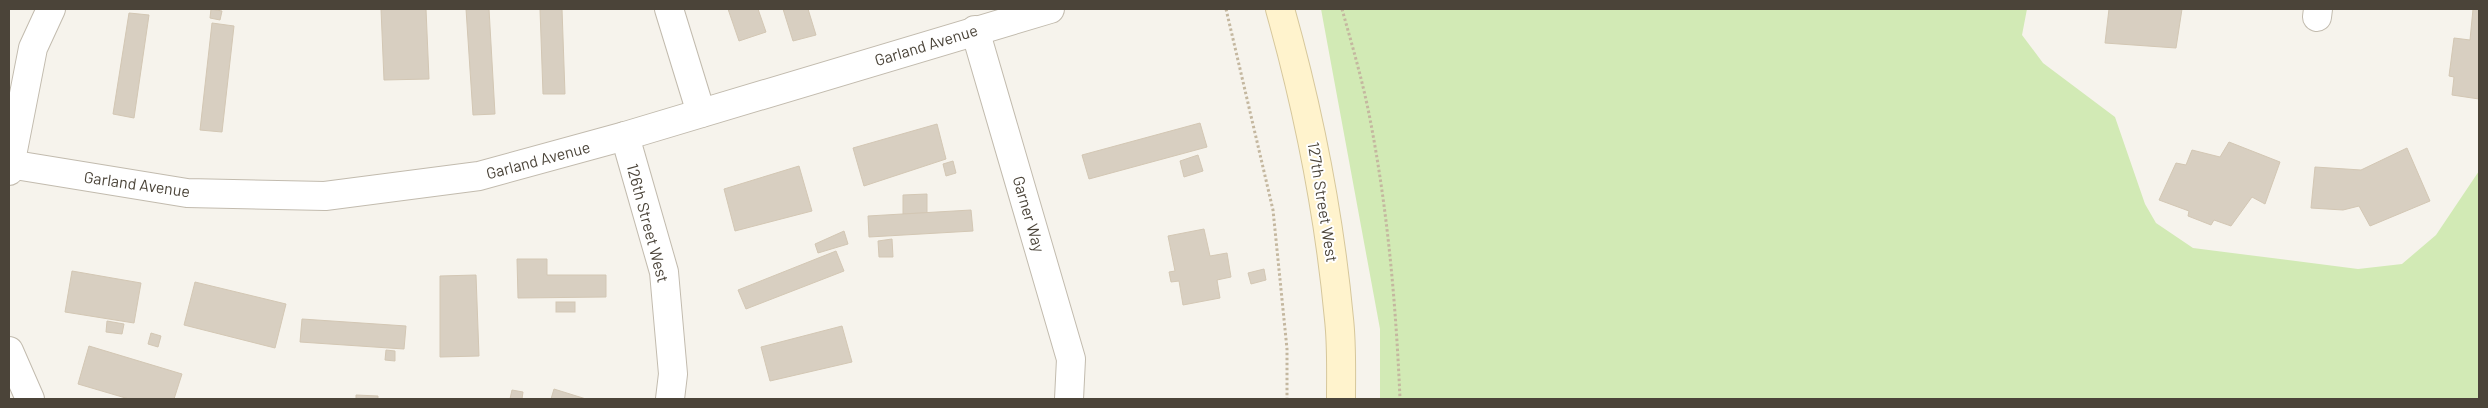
<svg xmlns="http://www.w3.org/2000/svg" width="2488" height="408" font-family="Barlow,sans-serif">
<style>
.green{fill:#d2eab5}
.building{fill:#d8cfc1;stroke:#d3c7b4}
.lines{fill:none;stroke-linecap:round;stroke-linejoin:round}
.street-casing{stroke:#c2bbae;stroke-width:30}
.secondary-casing{stroke:#d6c79b;stroke-width:30}
.path{stroke:#c4b79f;stroke-width:3;stroke-dasharray:2.5 2.5;stroke-linecap:butt}
.street{stroke:#fff;stroke-width:28}
.secondary{stroke:#fff3cd;stroke-width:28}
.labels{text-anchor:middle;stroke-width:4;stroke-linejoin:round;paint-order:stroke}
.street-label{font-size:16px;fill:#4b4439;stroke:#fff}
</style>
<rect width="100%" height="100%" fill="#f6f3ec"/>
<path class="green" d="M 1321,9 L 2027,9 L 2022,35 L 2043,63 L 2115,117 L 2145,204 L 2156,223 L 2193,248 L 2358,269 L 2402,264 L 2436,235 L 2479,171 L 2479,399 L 1380,399 L 1380,329 Z"/>
<g class="building">
<path d="M 211,9 L 222,11 L 220,20 L 210,18 Z"/>
<path d="M 381,9 L 426,9 L 429,79 L 384,80 Z"/>
<path d="M 466,9 L 489,9 L 495,114 L 473,115 Z"/>
<path d="M 540,9 L 562,9 L 565,94 L 543,94 Z"/>
<path d="M 728,9 L 758,9 L 766,32 L 739,41 Z"/>
<path d="M 783,9 L 808,9 L 816,35 L 793,41 Z"/>
<path d="M 2109,9 L 2182,9 L 2176,48 L 2105,43 Z"/>
<path d="M 2473,9 L 2479,9 L 2479,99 L 2452,95 L 2454,77 L 2449,76 L 2454,38 L 2470,40 Z"/>
<path d="M 129,13 L 149,15 L 134,118 L 113,114 Z"/>
<path d="M 212,23 L 234,26 L 222,132 L 200,130 Z"/>
<path d="M 1200,123 L 1207,147 L 1089,179 L 1082,155 Z"/>
<path d="M 937,124 L 946,159 L 864,186 L 853,148 Z"/>
<path d="M 2229,142 L 2280,162 L 2265,204 L 2252,197 L 2231,226 L 2214,220 L 2211,225 L 2188,216 L 2189,211 L 2159,200 L 2176,163 L 2186,165 L 2192,150 L 2220,157 Z"/>
<path d="M 2407,148 L 2430,201 L 2370,226 L 2359,206 L 2343,210 L 2311,208 L 2315,167 L 2361,170 Z"/>
<path d="M 1198,155 L 1203,171 L 1184,177 L 1180,161 Z"/>
<path d="M 953,161 L 956,173 L 946,176 L 943,164 Z"/>
<path d="M 799,166 L 812,211 L 735,231 L 724,189 Z"/>
<path d="M 927,194 L 927,213 L 903,214 L 903,195 Z"/>
<path d="M 971,210 L 973,231 L 869,237 L 868,216 Z"/>
<path d="M 1204,229 L 1210,256 L 1227,253 L 1231,277 L 1217,280 L 1220,298 L 1183,305 L 1179,281 L 1171,282 L 1169,272 L 1175,271 L 1168,236 Z"/>
<path d="M 844,231 L 848,244 L 818,253 L 815,244 Z"/>
<path d="M 892,239 L 893,257 L 879,257 L 878,241 Z"/>
<path d="M 836,251 L 844,271 L 746,309 L 738,290 Z"/>
<path d="M 517,259 L 547,259 L 547,275 L 606,275 L 606,297 L 518,298 Z"/>
<path d="M 1264,269 L 1266,280 L 1251,284 L 1248,273 Z"/>
<path d="M 72,271 L 141,283 L 134,323 L 65,312 Z"/>
<path d="M 476,275 L 479,356 L 440,357 L 440,276 Z"/>
<path d="M 195,282 L 286,304 L 275,348 L 184,325 Z"/>
<rect x="556" y="302" width="19" height="10"/>
<path d="M 302,319 L 406,326 L 404,349 L 300,342 Z"/>
<path d="M 107,321 L 124,324 L 122,334 L 106,332 Z"/>
<path d="M 842,326 L 852,362 L 770,381 L 761,347 Z"/>
<path d="M 151,333 L 161,336 L 158,347 L 148,344 Z"/>
<path d="M 89,346 L 182,374 L 174,399 L 129,399 L 78,384 Z"/>
<path d="M 386,350 L 395,351 L 395,361 L 385,360 Z"/>
<path d="M 554,389 L 586,399 L 551,399 Z"/>
<path d="M 512,390 L 523,392 L 522,399 L 510,399 Z"/>
<path d="M 356,395 L 378,396 L 378,399 L 356,399 Z"/>
</g>
<g class="lines">
<defs>
<g id="street">
<path d="M 669,9 L 701,113"/>
<path d="M 2317,17 L 2318,9"/>
<path d="M 975,30 L 1071,359 L 1069,399"/>
<path d="M 625,136 L 664,272 L 673,374 L 670,399"/>
<path d="M 9,164 L 187,193 L 325,196 L 479,176 L 625,136 L 1050,9"/>
<path d="M 9,171 L 33,48 L 51,9"/>
<path d="M 9,351 L 30,399"/>
</g>
<path id="secondary" d="M 1280,9 C 1309,112 1329,212 1339,319 C 1342,346 1341,373 1341,399"/>
</defs>
<use href="#street" class="street-casing"/>
<use href="#secondary" class="secondary-casing"/>
<g class="path">
<path d="M 1226,9 L 1273,210 L 1287,349 L 1287,399"/>
<path d="M 1342,9 C 1352,45 1363,82 1370,119 C 1388,212 1396,306 1400,399"/>
</g>
<use href="#street" class="street"/>
<use href="#secondary" class="secondary"/>
</g>
<g class="labels">
<g class="street-label">
<text transform="translate(926 45) rotate(-17)" y="6">Garland Avenue</text>
<text transform="translate(538 160) rotate(-15)" y="6">Garland Avenue</text>
<text transform="translate(137 184) rotate(8)" y="6">Garland Avenue</text>
<text transform="translate(1323 202) rotate(81)" y="6">127th Street West</text>
<text transform="translate(1029 214) rotate(74)" y="6">Garner Way</text>
<text transform="translate(648 223) rotate(75)" y="6">126th Street West</text>
</g>
</g>
<rect width="2488" height="408" fill="none" stroke="#4b4439" stroke-width="20"/>
</svg>
